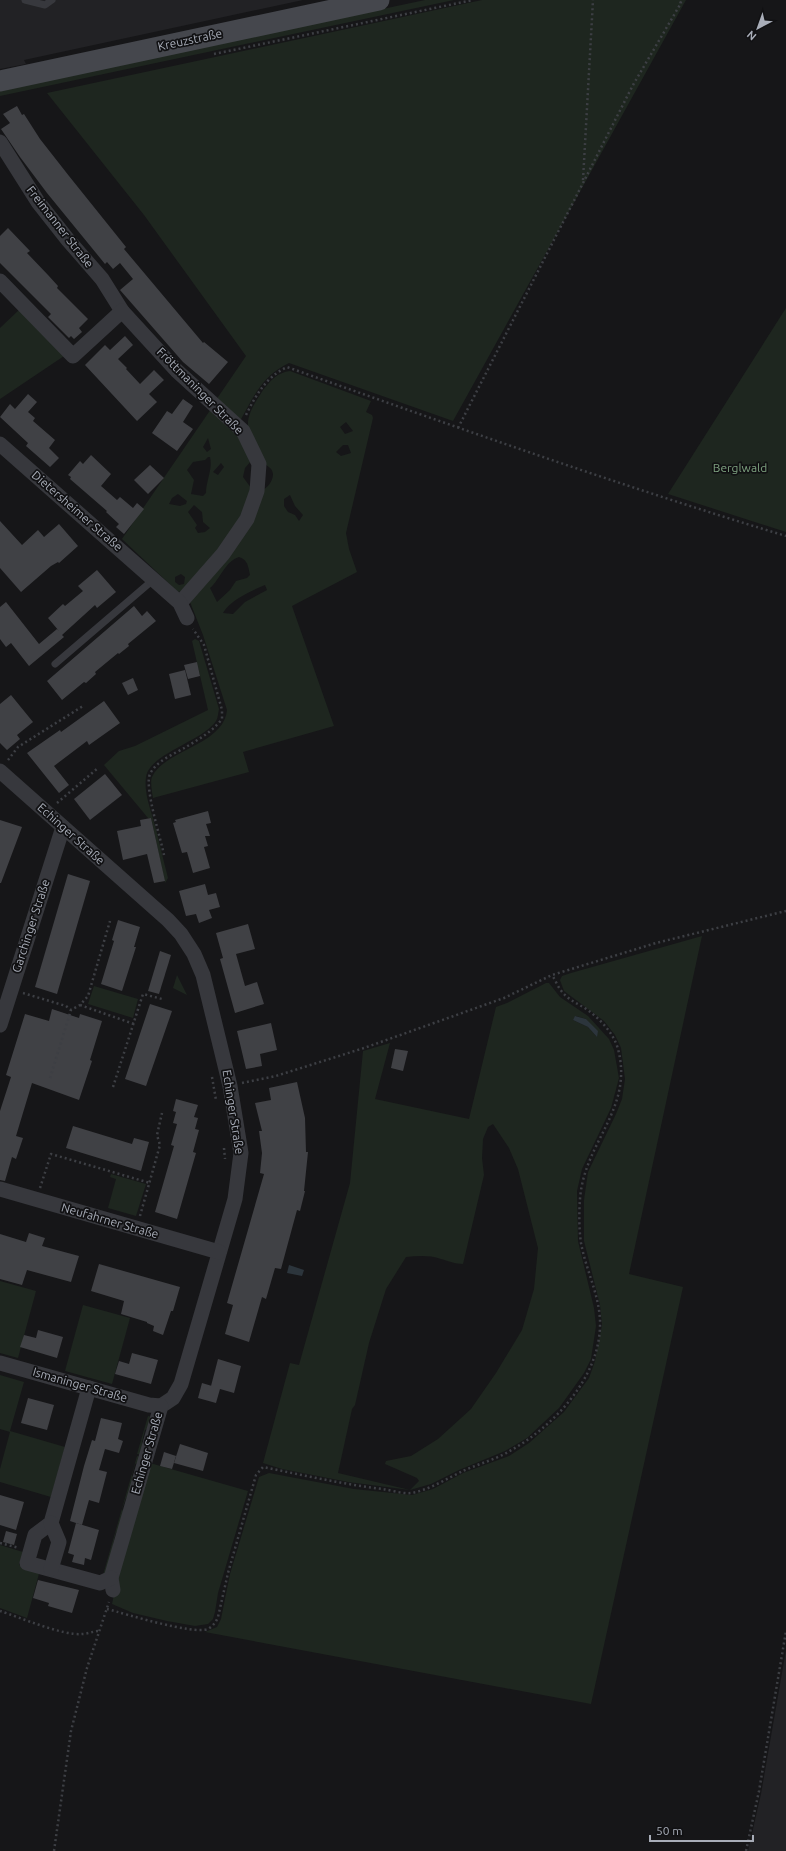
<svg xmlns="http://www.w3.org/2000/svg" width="786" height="1851" font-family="Ubuntu,sans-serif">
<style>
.built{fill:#222225}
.green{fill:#1e261f;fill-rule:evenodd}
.water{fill:#2c353c}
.building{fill:#404145}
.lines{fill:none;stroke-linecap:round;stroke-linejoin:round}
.path{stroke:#3d3f44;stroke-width:2.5;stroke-dasharray:2 3;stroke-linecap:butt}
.service{stroke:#37383d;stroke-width:7}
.minor{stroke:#37383d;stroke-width:15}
.secondary{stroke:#45474d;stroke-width:21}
.labels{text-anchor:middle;stroke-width:3.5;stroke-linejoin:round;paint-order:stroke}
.street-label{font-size:12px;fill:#a8adb8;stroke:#111113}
.park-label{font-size:12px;fill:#7fa381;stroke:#111113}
</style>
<rect width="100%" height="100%" fill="#161618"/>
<g class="built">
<path d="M 0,0 L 303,0 L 24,60 L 26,64 L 0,69 Z"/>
<path d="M 786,1650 L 786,1851 L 748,1851 L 761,1794 Z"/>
</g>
<g class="green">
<path d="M 425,0 L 454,0 L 0,96 L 0,90 Z"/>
<path d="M 482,0 L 686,0 L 453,421 L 289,363 C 262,376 254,396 240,421 L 216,400 L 246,356 L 144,215 L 47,93 Z"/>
<path d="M 786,308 L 786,532 L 668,494 Z"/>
<path d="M 19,310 L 64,356 L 0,399 L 0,328 Z"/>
<path d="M 290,371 L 371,401 L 366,412 L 372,415 L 373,418 L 346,533 L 349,549 L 357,572 L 292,606 L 334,726 L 243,752 L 249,772 L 153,798 C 152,792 150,782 152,777 C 164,750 224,745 227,710 L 203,635 L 190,602 L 261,491 C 267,488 273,482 273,474 C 272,466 265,466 262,461 C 258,454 248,433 248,426 C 247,413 257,400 263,390 C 270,381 278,372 290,371 ZM 346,422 L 353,431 L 345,434 L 340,427 ZM 343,445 L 348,445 L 351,453 L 341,456 L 336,452 ZM 290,495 L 295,506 L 303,515 L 299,521 L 295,515 L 288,512 L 284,506 L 284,499 ZM 239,557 C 248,560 248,566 250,575 L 247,578 L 236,581 L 230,590 L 217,602 L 210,588 C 220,580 225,561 239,557 ZM 265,585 L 267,590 L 245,602 L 233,614 L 223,613 C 230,600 251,591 265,585 Z"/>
<path d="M 211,409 L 233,427 L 251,461 L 245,468 L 243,477 L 251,488 L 244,517 L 186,590 L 178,592 L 122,539 ZM 208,438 L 211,449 L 207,452 L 203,447 ZM 208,457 L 210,457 C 213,469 206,481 206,493 L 203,496 L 191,494 L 194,480 L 187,470 L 193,462 L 205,460 ZM 221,463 L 224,467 L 218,475 L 213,472 ZM 178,494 L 187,501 L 186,504 L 180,506 L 169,504 L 172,498 ZM 194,505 L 202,512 L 203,522 L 210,528 L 205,532 L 198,533 L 195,528 L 197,525 L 188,512 ZM 181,574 L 185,577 L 184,584 L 179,585 L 175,582 L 175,577 Z"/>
<path d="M 195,639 L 199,641 L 219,709 C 218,713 218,718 216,721 C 203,741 149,754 146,777 C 144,793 150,807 154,822 C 159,840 163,859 168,878 L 165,883 L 151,818 L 148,818 L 104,765 L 119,751 L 135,746 L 208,710 L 192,641 Z"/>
<path d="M 702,936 L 629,1274 L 683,1287 L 591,1704 L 205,1632 L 217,1627 L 221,1619 L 230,1574 L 259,1477 L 269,1473 L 354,1489 L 412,1495 L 433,1489 L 463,1473 L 509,1456 L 529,1443 L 564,1412 L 589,1378 L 595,1361 L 602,1325 L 600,1305 L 584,1241 L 584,1200 L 588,1172 L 616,1114 L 622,1099 L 625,1079 L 621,1048 L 615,1035 L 604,1021 L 564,991 L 560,980 L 562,976 L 571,973 Z"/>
<path d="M 177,975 L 187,995 L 173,988 Z"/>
<path d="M 546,983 L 549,983 L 560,997 L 588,1016 L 609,1039 L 614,1050 L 619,1078 L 611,1108 L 582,1169 L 577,1191 L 578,1241 L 594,1308 L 596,1326 L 591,1359 L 584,1373 L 559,1408 L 527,1438 L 505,1451 L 459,1470 L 431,1484 L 410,1490 L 348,1482 L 282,1469 L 263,1463 L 290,1363 L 299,1365 L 350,1183 L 363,1051 L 390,1043 L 375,1099 L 469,1119 L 496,1007 L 507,1003 ZM 576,1016 L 586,1019 L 597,1037 L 588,1027 L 573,1020 ZM 493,1124 L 509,1148 L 518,1169 L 538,1248 L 534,1289 L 522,1330 L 496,1373 L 471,1409 L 438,1439 L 411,1456 L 386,1461 L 385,1464 L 417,1478 L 419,1481 L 410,1490 L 338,1473 L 352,1409 L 355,1405 L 369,1343 L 386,1289 L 406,1257 C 418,1256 429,1255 441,1259 C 449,1261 455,1264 463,1264 L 484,1175 L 482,1158 L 483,1139 L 488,1127 Z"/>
<path d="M 94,986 L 138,999 L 133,1018 L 88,1004 Z"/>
<path d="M 111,1174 L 146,1184 L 136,1216 L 108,1208 L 116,1179 L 110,1177 Z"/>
<path d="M 0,1281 L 36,1291 L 18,1358 L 0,1353 Z"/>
<path d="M 83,1305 L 130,1318 L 112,1384 L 65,1371 Z"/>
<path d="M 0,1375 L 24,1382 L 10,1431 L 65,1447 L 51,1497 L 0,1482 L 0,1469 L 10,1432 L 0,1429 Z"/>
<path d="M 148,1416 L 152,1417 L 150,1427 L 145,1430 L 142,1442 L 144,1447 L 142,1455 L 137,1454 Z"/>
<path d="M 137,1456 L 141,1457 L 140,1461 L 135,1464 L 132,1475 L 134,1481 L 131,1495 L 126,1498 L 122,1509 L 125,1515 L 121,1529 L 116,1532 L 113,1544 L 115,1549 L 110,1567 L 103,1575 Z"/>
<path d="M 150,1463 L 248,1491 L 218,1593 L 215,1612 L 213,1619 L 208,1624 L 195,1626 L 167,1621 L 133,1613 L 112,1604 L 118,1575 Z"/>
<path d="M 0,1545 L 23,1552 L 19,1565 L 40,1570 L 27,1618 L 0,1608 Z"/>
</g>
<g class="water">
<path d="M 575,1016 L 586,1019 L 598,1031 L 597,1037 L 588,1027 L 573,1020 Z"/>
<path d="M 289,1265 L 304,1270 L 302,1276 L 287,1273 Z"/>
</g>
<g class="building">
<path d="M 17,106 L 22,115 L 24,114 L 40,139 L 69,176 L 126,247 L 124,249 L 203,343 L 204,342 L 228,362 L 209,384 L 183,362 L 120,290 L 133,279 L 120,263 L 113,269 L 107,262 L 105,264 L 47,193 L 20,157 L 1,129 L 10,123 L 3,114 Z"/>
<path d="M 8,228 L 30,251 L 27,253 L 48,275 L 58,286 L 57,288 L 88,319 L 79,328 L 82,332 L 74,339 L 71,336 L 69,338 L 48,317 L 51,314 L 0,263 L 0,236 Z"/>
<path d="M 125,336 L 133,345 L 118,359 L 127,368 L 126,369 L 140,384 L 154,370 L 164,380 L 149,394 L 157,402 L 137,421 L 85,365 L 105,345 L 110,350 Z"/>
<path d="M 28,394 L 37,402 L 28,412 L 35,418 L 33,421 L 55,440 L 49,448 L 59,458 L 50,467 L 26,446 L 28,443 L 0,417 L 10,404 L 15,409 Z"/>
<path d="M 183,399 L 193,406 L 183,422 L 193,429 L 177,451 L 152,433 L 167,411 L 172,414 Z"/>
<path d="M 91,455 L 111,474 L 101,486 L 117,500 L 120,497 L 133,508 L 137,503 L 144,509 L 124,534 L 116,527 L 119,524 L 106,512 L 107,511 L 70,479 L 71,477 L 68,475 L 80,461 L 83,464 Z"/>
<path d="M 150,465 L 164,478 L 148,494 L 134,480 Z"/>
<path d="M 0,521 L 22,545 L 38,530 L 44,537 L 59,524 L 78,546 L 59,563 L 58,562 L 51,566 L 21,592 L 0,568 Z"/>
<path d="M 97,570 L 116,592 L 97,608 L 95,605 L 62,635 L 64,637 L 29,666 L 11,643 L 6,647 L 0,639 L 0,607 L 6,602 L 39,644 L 57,629 L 59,631 L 48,618 L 63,604 L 65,606 L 83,591 L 78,586 Z"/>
<path d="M 134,606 L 142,616 L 147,611 L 156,621 L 128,644 L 129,646 L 119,654 L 118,653 L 95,672 L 96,674 L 86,683 L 84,682 L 62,700 L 47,681 Z"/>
<path d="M 197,662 L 200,676 L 188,679 L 184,665 Z"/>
<path d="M 185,670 L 191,695 L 175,699 L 169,674 Z"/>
<path d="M 133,678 L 138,690 L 128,695 L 122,683 Z"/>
<path d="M 11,695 L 33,722 L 17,735 L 20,739 L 7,750 L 0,743 L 0,704 Z"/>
<path d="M 104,701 L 120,723 L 89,745 L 87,741 L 54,766 L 69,785 L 59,793 L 27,753 L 60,730 L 61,732 Z"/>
<path d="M 105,774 L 122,795 L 90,820 L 74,799 Z"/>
<path d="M 208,811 L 211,823 L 206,824 L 210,836 L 205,836 L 208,846 L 204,847 L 210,868 L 193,873 L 187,852 L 182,853 L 173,823 L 176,822 L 175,820 Z"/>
<path d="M 151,818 L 165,881 L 154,883 L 147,854 L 123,860 L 117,831 L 141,826 L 140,820 Z"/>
<path d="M 0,820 L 22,827 L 1,883 L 0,883 Z"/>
<path d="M 68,874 L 90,881 L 57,994 L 35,987 Z"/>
<path d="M 205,884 L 208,895 L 216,893 L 220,907 L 209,910 L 212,918 L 199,923 L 196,914 L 186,916 L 179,891 Z"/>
<path d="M 118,920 L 140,927 L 134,947 L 136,947 L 122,991 L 101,984 L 114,941 L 112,940 Z"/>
<path d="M 248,924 L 255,949 L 236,954 L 245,986 L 257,982 L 264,1004 L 235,1013 L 220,959 L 223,958 L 216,933 Z"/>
<path d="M 160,951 L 171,955 L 159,994 L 148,991 Z"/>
<path d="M 150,1004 L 172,1011 L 146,1086 L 125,1079 Z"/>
<path d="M 52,1009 L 79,1018 L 80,1014 L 102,1021 L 90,1060 L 92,1061 L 79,1100 L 32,1083 L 16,1136 L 23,1138 L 16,1159 L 12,1157 L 5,1181 L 0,1180 L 0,1111 L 11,1077 L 6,1075 L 25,1014 L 49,1021 Z"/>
<path d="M 271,1023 L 277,1050 L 260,1054 L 262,1066 L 246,1069 L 237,1031 Z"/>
<path d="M 395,1049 L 408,1051 L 403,1071 L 391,1068 Z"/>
<path d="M 297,1082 L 305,1118 L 306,1152 L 308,1152 L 304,1191 L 305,1191 L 300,1211 L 297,1210 L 281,1269 L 275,1268 L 266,1299 L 262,1297 L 249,1342 L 225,1334 L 233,1305 L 227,1303 L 264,1174 L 260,1173 L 262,1153 L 259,1131 L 262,1131 L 255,1103 L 271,1100 L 269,1088 Z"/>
<path d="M 176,1099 L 198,1105 L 194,1117 L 198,1118 L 195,1129 L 199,1130 L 193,1152 L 196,1153 L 177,1219 L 155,1212 L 174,1146 L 171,1145 L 177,1124 L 173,1123 L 176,1112 L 173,1111 Z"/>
<path d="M 73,1126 L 132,1144 L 134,1138 L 149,1142 L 141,1171 L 66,1148 Z"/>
<path d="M 29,1233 L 45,1238 L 42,1246 L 79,1256 L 71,1282 L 27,1270 L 22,1285 L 0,1279 L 0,1234 L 26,1242 Z"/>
<path d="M 99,1264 L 180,1287 L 173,1311 L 171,1311 L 163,1335 L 153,1331 L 154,1326 L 147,1323 L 147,1322 L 121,1314 L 124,1301 L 91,1291 Z"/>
<path d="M 38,1330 L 63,1337 L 57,1358 L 20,1347 L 24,1335 L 36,1338 Z"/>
<path d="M 132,1353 L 158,1360 L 151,1384 L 115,1374 L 119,1361 L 129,1364 Z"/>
<path d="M 218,1359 L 241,1366 L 234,1393 L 220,1389 L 216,1403 L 198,1398 L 202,1383 L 212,1386 L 211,1386 Z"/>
<path d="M 28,1398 L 54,1405 L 47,1430 L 21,1423 Z"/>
<path d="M 101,1418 L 122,1423 L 118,1439 L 123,1441 L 119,1453 L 105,1449 L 99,1470 L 107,1472 L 99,1503 L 89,1500 L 82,1525 L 70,1521 L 84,1466 L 92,1440 L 95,1441 Z"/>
<path d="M 180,1444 L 208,1453 L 203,1471 L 174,1463 Z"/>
<path d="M 164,1452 L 176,1456 L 172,1469 L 160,1466 Z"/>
<path d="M 0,1495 L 24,1502 L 16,1530 L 0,1525 Z"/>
<path d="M 76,1523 L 99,1530 L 91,1560 L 85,1558 L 84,1565 L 72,1562 L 74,1555 L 68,1553 Z"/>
<path d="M 6,1531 L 17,1534 L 14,1545 L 3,1542 Z"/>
<path d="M 38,1580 L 79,1590 L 72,1613 L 48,1606 L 49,1603 L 33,1598 Z"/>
</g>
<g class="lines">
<g class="path">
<path d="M 214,54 L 473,0"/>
<path d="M 583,180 L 593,0"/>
<path d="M 246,415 C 256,395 266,377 287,367 C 453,426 618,485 786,536"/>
<path d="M 458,428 L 633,85 L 681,3 L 679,0"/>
<path d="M 8,760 L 18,747 L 83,706"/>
<path d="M 57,803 L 98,768"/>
<path d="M 164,855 C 161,839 144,787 150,774 C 156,761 174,754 186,747 C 199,739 212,732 222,719 L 222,710 L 204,645 L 193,629"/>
<path d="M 23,993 L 66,1006 L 71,1010"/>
<path d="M 80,1005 L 134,1024"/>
<path d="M 212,1077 L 216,1100"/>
<path d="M 50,1078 L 71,1010 L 80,1005 L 88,996 L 110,921"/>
<path d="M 242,1083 L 276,1076 L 364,1048 L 504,998 L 552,975 L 656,943 L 786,911"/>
<path d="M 113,1087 L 143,994 L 162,999"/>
<path d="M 224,1148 L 225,1159"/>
<path d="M 40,1188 L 51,1154 L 150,1183"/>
<path d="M 140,1216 L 160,1145 L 157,1135 L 162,1113"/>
<path d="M 0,1543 L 19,1548"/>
<path d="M 107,1609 C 126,1614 193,1635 208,1629 C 213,1626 216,1622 218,1617 L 228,1573 L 256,1475 L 263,1467 C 302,1475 342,1484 382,1489 C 391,1490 402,1494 411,1493 C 427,1491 448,1478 463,1471 C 478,1464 494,1460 508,1452 C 552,1428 599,1379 600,1326 C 601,1298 586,1271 581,1243 C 579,1230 579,1212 580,1199 C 584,1142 634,1109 618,1049 C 614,1034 601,1020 589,1011 C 581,1005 572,1002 565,995 C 559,990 556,981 552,975"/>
<path d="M 0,1611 C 19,1617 63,1636 82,1634 C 88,1634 93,1631 100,1631"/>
<path d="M 54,1851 L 71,1731 L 87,1668 L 109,1602"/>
<path d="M 746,1851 L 759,1791 L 786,1631"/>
</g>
<g class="service">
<path d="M 25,0 L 45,5 L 52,0"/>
<path d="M 55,664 L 153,580"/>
</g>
<g class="minor">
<path d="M 0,142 L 38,202 L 68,240 L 102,279 L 122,311"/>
<path d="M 0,281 L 73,356 L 122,311 L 177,371 L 243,431 L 259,464 L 257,491 L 247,519 L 223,554 L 180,603"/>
<path d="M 0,444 L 180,603 L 187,618"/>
<path d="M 0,771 L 168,920 L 181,934 L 194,954 L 203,975 L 230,1086 L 241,1153 L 235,1199 L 181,1384 L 173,1398 L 161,1406 L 111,1578 L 113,1590"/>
<path d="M 0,1025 L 63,827"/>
<path d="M 0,1189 L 219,1252"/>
<path d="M 0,1363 L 149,1405 L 161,1406"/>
<path d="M 89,1388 L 51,1523 L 35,1535 L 27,1563 L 100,1583 L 111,1578"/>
<path d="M 51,1569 L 59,1542 L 51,1523"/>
</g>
<path class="secondary" d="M 0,81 L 379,0"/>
</g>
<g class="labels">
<g class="street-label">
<text transform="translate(190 40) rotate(-12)" y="4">Kreuzstraße</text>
<text transform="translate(60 227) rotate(52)" y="4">Freimanner Straße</text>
<text transform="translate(200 391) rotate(45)" y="4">Fröttmaninger Straße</text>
<text transform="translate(77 511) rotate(41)" y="4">Dietersheimer Straße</text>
<text transform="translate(71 834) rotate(42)" y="4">Echinger Straße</text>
<text transform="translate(31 926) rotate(-72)" y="4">Garchinger Straße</text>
<text transform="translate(233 1112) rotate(81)" y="4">Echinger Straße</text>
<text transform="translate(110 1221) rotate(16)" y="4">Neufahrner Straße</text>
<text transform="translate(80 1385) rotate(16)" y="4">Ismaninger Straße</text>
<text transform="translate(147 1453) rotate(-74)" y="4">Echinger Straße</text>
</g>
<g class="park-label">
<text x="740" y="472">Berglwald</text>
</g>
</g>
<g transform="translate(758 28) rotate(221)" stroke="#111113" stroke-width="3" paint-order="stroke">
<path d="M0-3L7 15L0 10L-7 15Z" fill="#a8adb8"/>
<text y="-6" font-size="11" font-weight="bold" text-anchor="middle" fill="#a8adb8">N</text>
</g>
<path d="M650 1835v6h103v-6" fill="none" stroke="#a8adb8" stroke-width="2"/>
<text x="656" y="1835" font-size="12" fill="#a8adb8" stroke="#111113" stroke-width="3" paint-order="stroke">50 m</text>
</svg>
